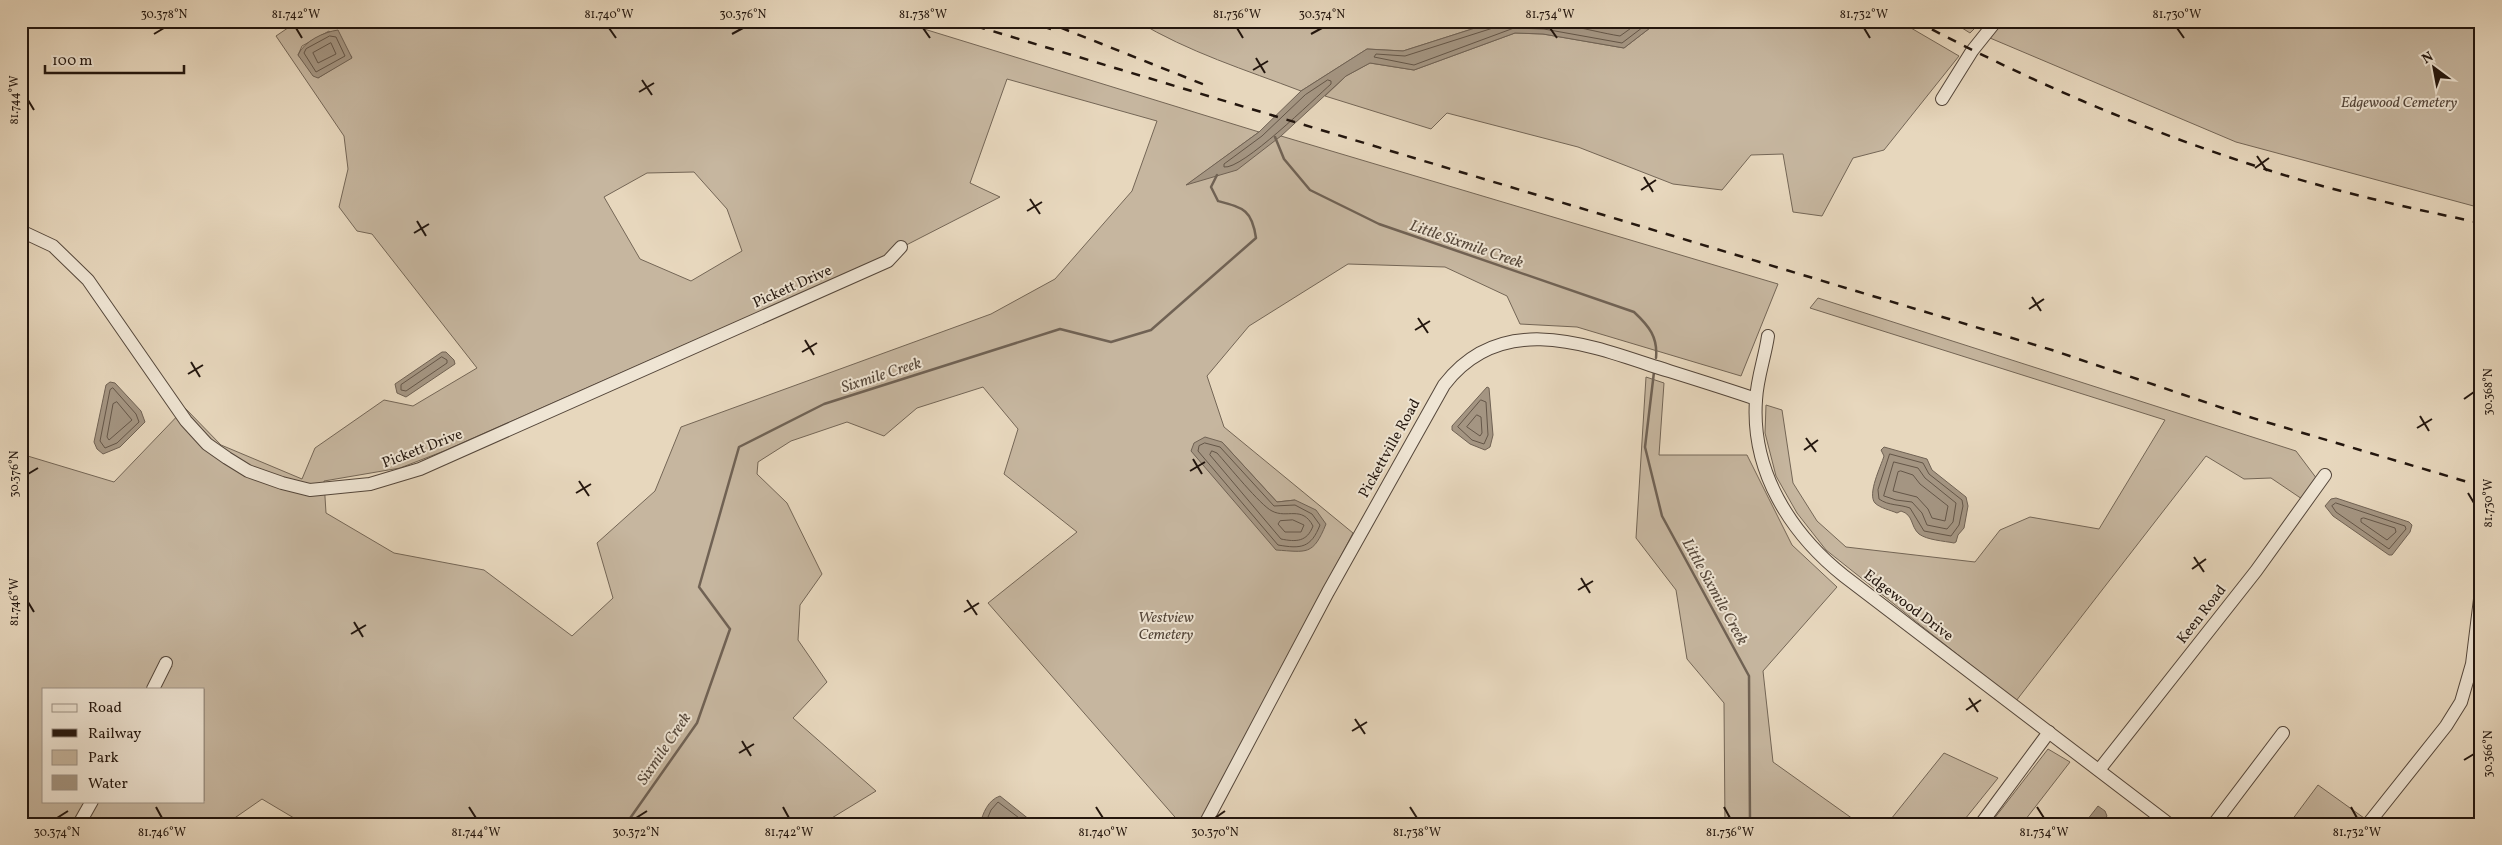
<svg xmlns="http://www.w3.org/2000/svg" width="2502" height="845" font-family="Vollkorn,serif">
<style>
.green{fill:#c6b69f;stroke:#746656;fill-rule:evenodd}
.water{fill:#a49582;stroke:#706254}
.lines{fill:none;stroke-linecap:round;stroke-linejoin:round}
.shore{stroke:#645648;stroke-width:1}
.stream{stroke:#706254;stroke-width:2.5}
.minor-casing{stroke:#54463a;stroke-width:14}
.minor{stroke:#efe5d4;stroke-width:12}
.rail{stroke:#23160e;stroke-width:2.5;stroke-dasharray:9 9;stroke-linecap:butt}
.ticks{fill:none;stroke:#23160e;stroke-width:2}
.labels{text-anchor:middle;stroke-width:4;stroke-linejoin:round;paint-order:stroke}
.park-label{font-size:15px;font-style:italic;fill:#54463a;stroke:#efe5d4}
.street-label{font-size:15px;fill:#23160e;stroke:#efe5d4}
.water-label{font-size:16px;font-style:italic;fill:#57493c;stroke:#efe5d4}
.neatline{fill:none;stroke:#23160e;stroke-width:2}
.ticks-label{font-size:12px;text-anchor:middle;fill:#23160e}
</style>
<rect width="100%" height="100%" fill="#e7d7bd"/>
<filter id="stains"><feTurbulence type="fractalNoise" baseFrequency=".004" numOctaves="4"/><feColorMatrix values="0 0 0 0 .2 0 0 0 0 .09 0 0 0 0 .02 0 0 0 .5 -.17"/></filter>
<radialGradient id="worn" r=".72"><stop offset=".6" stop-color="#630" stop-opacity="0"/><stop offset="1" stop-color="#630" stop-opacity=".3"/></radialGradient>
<g class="green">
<path d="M 298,21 L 898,21 L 1259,132 L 1188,184 L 1281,136 L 1778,284 L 1741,376 L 1577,327 L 1520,324 L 1507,296 L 1445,267 L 1348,264 L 1249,326 L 1207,376 L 1224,427 L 1353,533 L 1199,824 L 1181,824 L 988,603 L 1077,532 L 1004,474 L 1018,429 L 983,387 L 917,408 L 884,436 L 847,422 L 791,441 L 758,462 L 757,474 L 787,503 L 822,574 L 800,605 L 798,640 L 827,682 L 793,718 L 876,791 L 822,824 L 304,824 L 262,799 L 226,824 L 21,824 L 21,454 L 114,482 L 185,408 L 221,445 L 302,479 L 315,448 L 384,400 L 413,406 L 477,368 L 372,234 L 357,231 L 339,207 L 348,169 L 344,136 L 276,36 ZM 329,31 L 352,57 L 318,78 L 298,55 L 302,46 ZM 1007,79 L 1157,121 L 1132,191 L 1055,279 L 991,314 L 681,427 L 655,491 L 597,543 L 613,598 L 572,636 L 484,570 L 394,553 L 326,513 L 324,481 L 400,468 L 444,451 L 879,259 L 1000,197 L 970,183 ZM 694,172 L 727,209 L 742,251 L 691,281 L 640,259 L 604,197 L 647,173 ZM 1222,442 L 1277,502 L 1295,500 L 1276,550 ZM 44,689 L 204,689 L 204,801 L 44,801 Z"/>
<path d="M 1137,21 L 1497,21 L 1403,51 L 1367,49 L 1301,91 C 1246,70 1188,52 1137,21 Z"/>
<path d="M 1659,21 L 1899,21 L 1959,56 L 1884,150 L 1853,158 L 1822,216 L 1793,212 L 1783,154 L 1751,155 L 1722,190 L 1673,184 L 1578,147 L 1447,113 L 1431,129 L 1325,96 L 1346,76 L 1370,63 L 1414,70 L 1515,33 L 1543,34 L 1624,48 Z"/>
<path d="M 1951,21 L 1982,21 L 1970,33 Z"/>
<path d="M 2003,21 L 2481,21 L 2481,208 L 2236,142 L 1990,38 Z"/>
<path d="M 1818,298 L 2296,451 L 2317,479 L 2302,499 L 2271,478 L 2244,479 L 2206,456 L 2016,701 L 1826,550 L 1797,513 L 1776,476 L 1765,433 L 1766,405 L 1782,410 L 1793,483 L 1817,521 L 1846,547 L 1975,562 L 2000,530 L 2030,517 L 2099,529 L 2165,420 L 1810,308 Z"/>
<path d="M 1646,377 L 1664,383 L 1659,455 L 1747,455 L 1792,545 L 1837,587 L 1763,671 L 1773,762 L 1853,819 L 1851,824 L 1725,824 L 1724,703 L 1687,659 L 1676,590 L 1636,538 Z"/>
<path d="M 2048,749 L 2070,762 L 2022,824 L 1990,824 Z"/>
<path d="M 1944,753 L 1998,778 L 1961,824 L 1887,824 Z"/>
<path d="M 2318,785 L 2364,818 L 2360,824 L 2289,824 Z"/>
</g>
<g class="water">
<path d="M 1497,21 L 1659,21 L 1624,48 L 1543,34 L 1515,33 L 1414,70 L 1370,63 L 1346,76 L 1281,136 L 1237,170 L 1186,185 L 1259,132 L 1301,91 L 1367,49 L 1403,51 Z"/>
<path d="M 338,30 L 352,58 L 318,78 L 313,76 L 298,55 C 304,41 324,32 338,30 Z"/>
<path d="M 442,352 L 446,352 L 454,360 L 455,364 L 406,397 L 397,393 L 395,384 Z"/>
<path d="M 110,382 L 115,383 L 141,411 L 145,422 L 120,447 L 103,454 L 97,449 L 94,442 L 106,385 Z"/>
<path d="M 1487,387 L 1489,388 L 1493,435 L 1490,447 L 1485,450 L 1470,444 L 1452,430 L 1452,426 Z"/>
<path d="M 1205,437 L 1222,442 L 1277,502 L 1295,500 L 1316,510 L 1326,524 C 1313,556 1307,552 1276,550 L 1191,451 L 1194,443 Z"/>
<path d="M 1884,447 L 1927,459 L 1932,470 L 1966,497 L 1968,506 L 1964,528 L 1958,535 L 1956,542 L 1954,543 C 1944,541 1927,540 1919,534 C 1910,526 1914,515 1901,511 L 1897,513 C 1890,510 1880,508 1875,503 C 1867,494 1881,466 1884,456 L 1881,450 Z"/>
<path d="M 2336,498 L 2409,522 L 2412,525 L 2410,532 L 2392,555 L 2389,555 L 2333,516 L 2325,506 L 2331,499 Z"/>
<path d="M 1000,796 L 1035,824 L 980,824 C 983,813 988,800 1000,796 Z"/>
<path d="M 2098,806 L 2105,811 L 2107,816 L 2101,824 L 2084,824 Z"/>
</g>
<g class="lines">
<g class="shore">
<path d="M 1496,21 L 1493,28 L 1405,56 L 1376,54 L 1374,57 L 1414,65 L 1514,28 L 1544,29 L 1622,43 L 1651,21"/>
<path d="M 1502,21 L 1505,24 C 1536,14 1588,31 1620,36 L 1641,21"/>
<path d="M 1579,21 L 1618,28 L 1628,21"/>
<path d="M 330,36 L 336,37 L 345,56 L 316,72 L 304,53 L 306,49 Z"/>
<path d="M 331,43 L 336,54 L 318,63 L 313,53 Z"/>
<path d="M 1328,80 L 1331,81 L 1331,84 C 1314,99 1242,170 1224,167 L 1224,164 L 1262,136 L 1305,95 Z"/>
<path d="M 442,357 L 447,360 L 447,363 L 406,391 L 401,390 L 401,385 Z"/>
<path d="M 113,388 L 136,414 L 139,422 L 117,443 L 105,448 L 100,441 L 110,390 Z"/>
<path d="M 1481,400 L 1486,402 L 1488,435 L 1484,444 L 1472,440 L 1458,427 Z"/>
<path d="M 117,402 L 132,420 L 109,440 L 107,437 L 113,404 Z"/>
<path d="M 1477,415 L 1481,417 L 1482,433 L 1480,436 L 1467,427 Z"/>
<path d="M 1205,443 L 1220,447 L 1274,506 L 1295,505 L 1312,514 L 1320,525 C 1311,548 1301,549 1278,545 L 1198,451 L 1199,446 Z"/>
<path d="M 1212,451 L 1217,453 C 1227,464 1261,506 1272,511 C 1287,519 1302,505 1313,526 C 1307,542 1296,542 1281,539 L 1210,455 Z"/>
<path d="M 1890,454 L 1923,463 L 1929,474 L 1962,500 L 1963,506 L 1959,525 L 1951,536 L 1924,531 L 1910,508 C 1899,504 1889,506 1879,499 L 1878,490 Z"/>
<path d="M 1894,462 L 1918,468 L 1925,478 L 1956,503 L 1953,522 L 1947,529 L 1927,525 L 1922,513 L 1912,502 L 1896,500 L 1884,496 Z"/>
<path d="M 1901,471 L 1913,475 L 1920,484 L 1948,506 L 1945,521 L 1932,518 L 1928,509 L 1917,497 L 1893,491 L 1898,472 Z"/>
<path d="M 2336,503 L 2405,526 L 2406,529 L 2389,549 L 2336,512 L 2332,506 Z"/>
<path d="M 2364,518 L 2395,528 L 2396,532 L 2387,540 L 2361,522 L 2361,519 Z"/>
<path d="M 1293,520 L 1304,525 L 1301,532 L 1285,532 L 1278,524 L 1280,521 Z"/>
<path d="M 985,824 L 991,810 L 998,802 L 1027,824"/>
</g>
<g class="stream">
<path d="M 1275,137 L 1284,159 L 1310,190 L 1379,224 L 1634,312 C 1649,326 1658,337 1656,358"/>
<path d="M 1654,372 L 1645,447 L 1662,516 L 1749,676 L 1750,824"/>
<path d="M 626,824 L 697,723 L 730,629 L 699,587 L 739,447 L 824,404 L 1060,329 L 1111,342 L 1151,330 L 1256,238 C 1252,210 1244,208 1218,201 L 1211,187 L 1217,175"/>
</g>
<defs>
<g id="minor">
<path d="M 1942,99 L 1972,51 L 1996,21"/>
<path d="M 21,231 L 53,246 L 88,280 L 186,421 L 207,444 L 227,458 L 248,471 L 282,483 L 310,490 L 370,484 L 420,469 L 888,261 L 901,247"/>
<path d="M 1768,336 C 1765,357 1757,378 1756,400 C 1751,471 1790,533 1844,576 L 2169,824"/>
<path d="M 153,689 L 166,663"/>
<path d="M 2099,770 L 2256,571 L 2325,475"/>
<path d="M 79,824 L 92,801"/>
<path d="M 1205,824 L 1328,592 L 1444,385 C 1498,314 1579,341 1650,365 C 1685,376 1721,387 1756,399"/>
<path d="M 1981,824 L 2049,732"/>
<path d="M 2214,824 L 2283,733"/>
<path d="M 2368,824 L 2446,726 L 2461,702 L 2472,664 L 2481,591"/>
</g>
</defs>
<use href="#minor" class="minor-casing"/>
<use href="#minor" class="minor"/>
<g class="rail">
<path d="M 959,21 L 2052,350 L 2246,416 L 2481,486"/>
<path d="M 1027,21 L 1051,29"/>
<path d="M 1044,21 L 1205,85"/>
<path d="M 1916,21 C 2029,81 2145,131 2268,170 C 2337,192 2409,208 2481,223"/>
</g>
</g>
<path class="ticks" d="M 296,28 L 302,38M 609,28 L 616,38M 923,28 L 930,38M 1237,28 L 1243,38M 1550,28 L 1557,38M 1864,28 L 1870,38M 2177,28 L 2184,38M 154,34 L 164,28M 732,34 L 743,28M 1311,34 L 1322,28M 1256,58 L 1265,73M 1253,70 L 1268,61M 642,80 L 652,95M 639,92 L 654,83M 28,100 L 34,110M 2257,156 L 2267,171M 2255,168 L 2269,158M 1644,177 L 1653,192M 1641,190 L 1656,180M 1030,199 L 1040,214M 1027,211 L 1042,202M 417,221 L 426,236M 414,233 L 429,224M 2032,297 L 2041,311M 2029,309 L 2044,299M 1418,318 L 1428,333M 1415,330 L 1430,321M 805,340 L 814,355M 802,352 L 817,343M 191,362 L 200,377M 188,374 L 203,365M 2464,399 L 2474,392M 2420,416 L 2429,431M 2417,428 L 2432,419M 1806,438 L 1816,452M 1804,450 L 1818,440M 1193,459 L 1202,474M 1190,471 L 1205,462M 28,474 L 38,468M 579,481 L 589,496M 576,493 L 591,484M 2468,493 L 2474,503M 2194,557 L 2204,572M 2192,569 L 2206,559M 1581,578 L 1590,593M 1578,590 L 1593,581M 967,600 L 977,615M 28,602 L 34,612M 964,612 L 979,603M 354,622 L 363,637M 351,634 L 366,625M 1969,698 L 1978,712M 1966,710 L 1981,700M 1355,719 L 1365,734M 1352,731 L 1367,722M 742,741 L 751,756M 739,753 L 754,744M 2464,760 L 2474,754M 156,807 L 162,818M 469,807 L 476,818M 783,807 L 789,818M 1096,807 L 1103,818M 1410,807 L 1417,818M 1724,807 L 1730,818M 2037,807 L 2044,818M 2351,807 L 2357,818M 57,818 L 68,811M 636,818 L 647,811M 1215,818 L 1225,811"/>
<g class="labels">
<g class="park-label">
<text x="2399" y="107">Edgewood Cemetery</text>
<text x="1166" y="622">Westview<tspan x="1166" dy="17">Cemetery</tspan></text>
</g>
<g class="street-label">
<text transform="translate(792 286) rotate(-24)" y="5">Pickett Drive</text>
<text transform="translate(422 448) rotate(-21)" y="5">Pickett Drive</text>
<text transform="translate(1389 448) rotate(-61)" y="5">Pickettville Road</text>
<text transform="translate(1909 605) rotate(37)" y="5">Edgewood Drive</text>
<text transform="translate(2201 614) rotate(-52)" y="5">Keen Road</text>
</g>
<g class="water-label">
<text transform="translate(1467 243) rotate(19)" y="6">Little Sixmile Creek</text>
<text transform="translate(881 374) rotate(-18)" y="6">Sixmile Creek</text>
<text transform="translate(1716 591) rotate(61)" y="6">Little Sixmile Creek</text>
<text transform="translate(663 748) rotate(-56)" y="6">Sixmile Creek</text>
</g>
</g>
<rect width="2502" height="845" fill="none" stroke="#e7d7bd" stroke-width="55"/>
<rect x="42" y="688" width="162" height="115" fill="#efe5d4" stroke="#9d9285"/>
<rect x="52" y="704" width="25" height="8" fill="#efe5d4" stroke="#9d9285"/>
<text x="88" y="712" font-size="15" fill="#23160e">Road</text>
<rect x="52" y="729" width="25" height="8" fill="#23160e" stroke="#9d9285"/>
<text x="88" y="738" font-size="15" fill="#23160e">Railway</text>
<rect x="52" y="750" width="25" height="15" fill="#c6b69f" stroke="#9d9285"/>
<text x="88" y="762" font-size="15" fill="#23160e">Park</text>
<rect x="52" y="775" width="25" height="15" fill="#a49582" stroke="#9d9285"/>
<text x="88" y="788" font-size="15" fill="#23160e">Water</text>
<g transform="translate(2434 68) rotate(328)" stroke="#efe5d4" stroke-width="4" paint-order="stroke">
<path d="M0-4L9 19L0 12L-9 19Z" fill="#23160e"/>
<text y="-8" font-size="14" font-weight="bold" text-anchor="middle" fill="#23160e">N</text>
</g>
<path d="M45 65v8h139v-8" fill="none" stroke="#23160e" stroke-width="2.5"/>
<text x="52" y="65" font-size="15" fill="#23160e" stroke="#efe5d4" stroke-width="4" paint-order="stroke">100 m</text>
<rect x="28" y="28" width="2446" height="790" class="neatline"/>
<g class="ticks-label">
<text x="164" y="18">30.378°N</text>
<text x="296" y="18">81.742°W</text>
<text x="609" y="18">81.740°W</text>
<text x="743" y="18">30.376°N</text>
<text x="923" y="18">81.738°W</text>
<text x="1237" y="18">81.736°W</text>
<text x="1322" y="18">30.374°N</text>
<text x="1550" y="18">81.734°W</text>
<text x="1864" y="18">81.732°W</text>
<text x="2177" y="18">81.730°W</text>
<text transform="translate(14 100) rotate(-90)" y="4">81.744°W</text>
<text transform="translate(2488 392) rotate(-90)" y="4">30.368°N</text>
<text transform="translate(14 474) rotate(-90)" y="4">30.376°N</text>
<text transform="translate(2488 503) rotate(-90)" y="4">81.730°W</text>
<text transform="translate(14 602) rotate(-90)" y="4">81.746°W</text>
<text transform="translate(2488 754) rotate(-90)" y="4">30.366°N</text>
<text x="57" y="836">30.374°N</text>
<text x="162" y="836">81.746°W</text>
<text x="476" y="836">81.744°W</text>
<text x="636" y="836">30.372°N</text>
<text x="789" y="836">81.742°W</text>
<text x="1103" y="836">81.740°W</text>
<text x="1215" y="836">30.370°N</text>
<text x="1417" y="836">81.738°W</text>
<text x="1730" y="836">81.736°W</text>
<text x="2044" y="836">81.734°W</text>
<text x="2357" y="836">81.732°W</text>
</g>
<rect width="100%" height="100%" filter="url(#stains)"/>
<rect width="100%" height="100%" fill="url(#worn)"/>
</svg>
